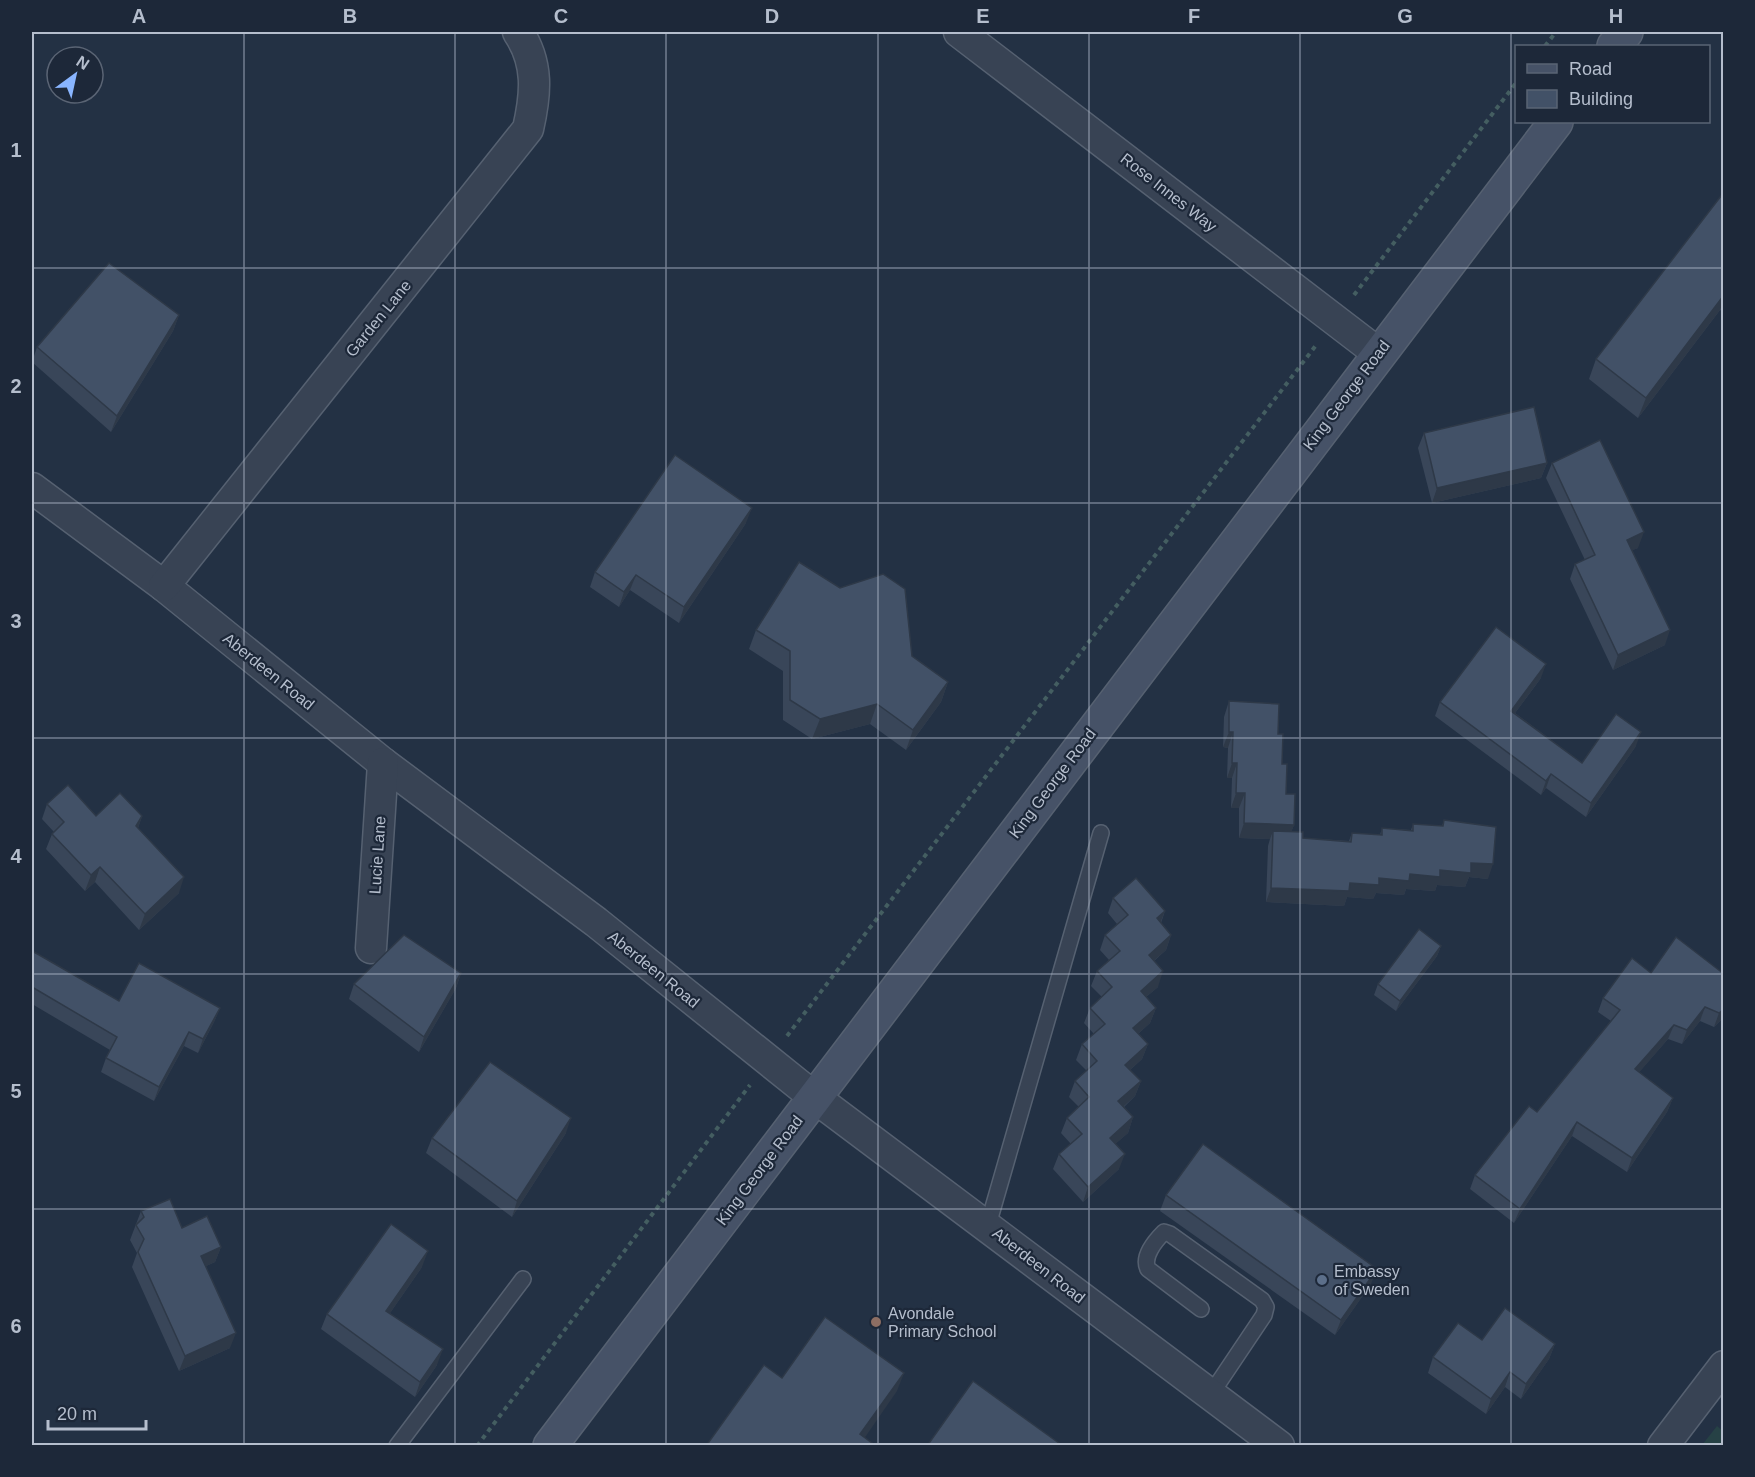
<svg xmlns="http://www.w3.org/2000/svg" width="1755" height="1477" font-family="Helvetica,sans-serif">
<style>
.green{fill:#264145}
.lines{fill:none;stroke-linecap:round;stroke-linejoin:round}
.service-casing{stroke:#566171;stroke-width:18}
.minor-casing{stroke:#566171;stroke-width:33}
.secondary-casing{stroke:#566171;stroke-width:36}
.path{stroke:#445e61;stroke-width:4;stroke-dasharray:4.5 4.5;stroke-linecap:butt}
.service{stroke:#384354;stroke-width:15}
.minor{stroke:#384354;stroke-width:30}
.secondary{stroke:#465267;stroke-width:33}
.wall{fill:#394659}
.shaded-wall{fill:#2e3948}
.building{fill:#425167;stroke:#2e3948;stroke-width:1.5}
.grid{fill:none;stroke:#b5becd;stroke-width:1.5;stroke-opacity:0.55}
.service-dot{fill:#5c6f8a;stroke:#1d2839;stroke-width:2}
.education-dot{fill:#8d6e63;stroke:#1d2839;stroke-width:2}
.labels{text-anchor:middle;stroke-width:4.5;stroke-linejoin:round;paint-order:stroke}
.street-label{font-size:16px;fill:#b5becd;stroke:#1d2839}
.poi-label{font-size:16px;fill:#b5becd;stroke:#1d2839;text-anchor:start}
.neatline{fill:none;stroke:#b5becd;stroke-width:2}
.grid-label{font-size:20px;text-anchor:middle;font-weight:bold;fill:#b5becd}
</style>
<rect width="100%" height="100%" fill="#233144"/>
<path class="green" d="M 1717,1426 L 1723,1431 L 1723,1445 L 1702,1445 Z"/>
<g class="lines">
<defs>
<g id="service">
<path d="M 988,1225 L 1101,833"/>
<path d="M 1201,1309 L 1148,1269 C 1142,1257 1155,1241 1164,1232 L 1170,1234 L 1262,1300 L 1266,1307 L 1264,1315 L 1211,1394"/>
<path d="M 397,1446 L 523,1279"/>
</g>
<g id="minor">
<path d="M 959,32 L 1378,353"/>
<path d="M 32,488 L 164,586 L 383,763 L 596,922 L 814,1097 L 1279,1446"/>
<path d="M 164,586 L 528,129 C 536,94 539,63 518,32"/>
<path d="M 371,948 L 383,763"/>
<path d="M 1663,1446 L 1724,1366"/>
</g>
<g id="secondary">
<path d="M 1614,46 L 1626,32"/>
<path d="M 550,1446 L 1556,122"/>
</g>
</defs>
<use href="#service" class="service-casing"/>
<use href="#minor" class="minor-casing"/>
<use href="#secondary" class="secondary-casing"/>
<g class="path">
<path d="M 1545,46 L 1556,32"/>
<path d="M 1354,295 L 1516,83"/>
<path d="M 787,1036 L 1317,344"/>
<path d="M 477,1446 L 750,1085"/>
</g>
<use href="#service" class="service"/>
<use href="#minor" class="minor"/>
<use href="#secondary" class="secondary"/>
</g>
<g class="wall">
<path d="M 1724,198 L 1724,312 L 1720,310 L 1638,418 L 1589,379 L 1596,359 Z"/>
<path d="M 179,315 L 173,331 L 111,432 L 32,362 L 37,347 Z"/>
<path d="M 1424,433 L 1547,463 L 1541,478 L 1432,503 L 1418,448 Z"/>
<path d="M 1552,463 L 1638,548 L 1632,550 L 1665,645 L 1613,670 L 1570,579 L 1575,564 L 1585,560 L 1546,478 Z"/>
<path d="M 746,523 L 679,623 L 630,590 L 619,607 L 590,587 L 595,572 Z"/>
<path d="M 756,630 L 912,656 L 948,682 L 941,702 L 906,750 L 870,724 L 812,739 L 783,720 L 783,671 L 749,649 Z"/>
<path d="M 1541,678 L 1515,713 L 1582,763 L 1636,746 L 1586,817 L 1546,788 L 1541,795 L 1435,716 L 1440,702 Z"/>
<path d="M 1229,701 L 1278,734 L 1286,794 L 1294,825 L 1291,832 L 1303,838 L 1349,841 L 1352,833 L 1380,835 L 1382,828 L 1411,830 L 1413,824 L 1442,826 L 1444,820 L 1488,879 L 1469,877 L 1465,887 L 1437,885 L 1435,891 L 1406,889 L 1404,895 L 1376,893 L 1373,899 L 1347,897 L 1344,906 L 1266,902 L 1268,846 L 1270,839 L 1239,838 L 1239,808 L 1231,808 L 1232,778 L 1227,778 L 1228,748 L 1223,747 L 1224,717 Z"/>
<path d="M 47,804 L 96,816 L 142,816 L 138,828 L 179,893 L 139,930 L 95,882 L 85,891 L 46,849 L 52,834 L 54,832 L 42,819 Z"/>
<path d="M 1113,898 L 1165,911 L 1161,923 L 1171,935 L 1166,950 L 1154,961 L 1158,987 L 1146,997 L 1156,1008 L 1150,1023 L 1138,1034 L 1148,1044 L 1142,1059 L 1130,1070 L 1141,1081 L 1135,1096 L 1124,1107 L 1133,1117 L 1128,1133 L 1115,1144 L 1119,1169 L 1083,1202 L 1053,1169 L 1059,1154 L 1071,1144 L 1061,1133 L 1067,1118 L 1079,1107 L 1069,1097 L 1075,1081 L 1087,1071 L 1076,1060 L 1082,1044 L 1094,1034 L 1084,1023 L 1090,1008 L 1102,997 L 1091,986 L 1097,971 L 1109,960 L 1100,950 L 1105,935 L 1117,924 L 1108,913 Z"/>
<path d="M 1676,937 L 1724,1017 L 1714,1027 L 1700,1021 L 1682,1044 L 1668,1039 L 1639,1072 L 1673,1098 L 1667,1112 L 1627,1172 L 1572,1136 L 1514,1223 L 1470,1189 L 1475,1175 L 1537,1112 L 1611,1021 L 1598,1012 L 1603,998 L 1651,973 Z"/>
<path d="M 1441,946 L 1437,956 L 1396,1011 L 1374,995 L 1378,984 Z"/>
<path d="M 32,955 L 119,1001 L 220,1008 L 214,1022 L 198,1053 L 184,1046 L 154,1101 L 101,1072 L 106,1058 L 110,1050 L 32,1004 Z"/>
<path d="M 461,973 L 456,988 L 419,1052 L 349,999 L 354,984 Z"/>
<path d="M 566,1133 L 512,1217 L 426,1153 L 432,1138 Z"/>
<path d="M 1166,1195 L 1371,1284 L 1335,1335 L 1160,1211 Z"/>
<path d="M 141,1211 L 182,1228 L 221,1247 L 215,1262 L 206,1266 L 230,1348 L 179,1371 L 132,1267 L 137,1253 L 130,1240 Z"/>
<path d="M 422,1267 L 390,1313 L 437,1365 L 415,1397 L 321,1329 L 327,1314 Z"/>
<path d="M 1482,1340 L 1555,1344 L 1549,1359 L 1521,1399 L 1505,1387 L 1486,1414 L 1428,1373 L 1433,1357 Z"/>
</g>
<g class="shaded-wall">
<path d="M 1724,295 L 1724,300 L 1720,310 L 1638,418 L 1646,398 Z"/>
<path d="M 179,315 L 173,331 L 111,432 L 117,416 Z"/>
<path d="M 1547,463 L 1541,478 L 1432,503 L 1437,488 Z"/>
<path d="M 752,508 L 746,523 L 679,623 L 684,607 Z"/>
<path d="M 1644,532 L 1638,548 L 1621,555 L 1627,540 Z"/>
<path d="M 636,575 L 630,590 L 619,607 L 624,592 Z"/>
<path d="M 1670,630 L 1665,645 L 1613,670 L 1618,655 Z"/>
<path d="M 1546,664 L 1541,678 L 1506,725 L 1511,711 Z"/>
<path d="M 948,682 L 941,702 L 906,750 L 913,730 Z"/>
<path d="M 877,704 L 870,724 L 812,739 L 820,719 Z"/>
<path d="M 1229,732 L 1233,732 L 1228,748 L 1223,747 Z"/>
<path d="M 1641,732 L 1636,746 L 1586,817 L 1591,803 Z"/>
<path d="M 1232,763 L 1237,763 L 1232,778 L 1227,778 Z"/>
<path d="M 1551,774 L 1546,788 L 1541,795 L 1546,781 Z"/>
<path d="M 1236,793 L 1245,793 L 1239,808 L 1231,808 Z"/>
<path d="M 142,816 L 137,831 L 136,826 Z"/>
<path d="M 1244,823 L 1294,825 L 1288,840 L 1273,831 L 1270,839 L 1239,838 Z"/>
<path d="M 1471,863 L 1493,864 L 1488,879 L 1469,877 L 1465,887 L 1437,885 L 1435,891 L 1406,889 L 1404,895 L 1376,893 L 1373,899 L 1347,897 L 1344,906 L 1266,902 L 1271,888 L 1350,883 L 1440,870 Z"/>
<path d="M 100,867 L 95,882 L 85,891 L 91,875 Z"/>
<path d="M 184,877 L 179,893 L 139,930 L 145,914 Z"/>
<path d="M 1165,911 L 1159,926 L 1157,918 Z"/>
<path d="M 1171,935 L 1166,950 L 1143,970 L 1149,955 Z"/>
<path d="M 1441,946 L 1437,956 L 1396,1011 L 1400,1001 Z"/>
<path d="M 1163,971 L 1158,987 L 1135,1006 L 1141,991 Z"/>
<path d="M 461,973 L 456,988 L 419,1052 L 424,1037 Z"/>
<path d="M 1705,1007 L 1700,1021 L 1682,1044 L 1687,1030 Z"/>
<path d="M 220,1008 L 214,1022 L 198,1053 L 203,1039 Z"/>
<path d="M 1156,1008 L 1150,1023 L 1128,1043 L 1133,1028 Z"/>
<path d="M 1724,1009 L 1724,1017 L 1714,1027 L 1719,1013 Z"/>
<path d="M 1674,1025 L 1668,1039 L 1630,1083 L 1635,1069 Z"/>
<path d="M 189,1032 L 184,1046 L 154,1101 L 159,1087 Z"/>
<path d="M 1148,1044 L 1142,1059 L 1119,1080 L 1125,1065 Z"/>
<path d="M 1141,1081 L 1135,1096 L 1113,1116 L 1118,1101 Z"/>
<path d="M 1673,1098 L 1667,1112 L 1627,1172 L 1632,1158 Z"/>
<path d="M 1133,1117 L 1128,1133 L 1105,1153 L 1110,1138 Z"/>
<path d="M 571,1118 L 566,1133 L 512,1217 L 517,1201 Z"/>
<path d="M 1577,1122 L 1572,1136 L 1514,1223 L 1520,1209 Z"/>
<path d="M 1125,1154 L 1119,1169 L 1083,1202 L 1088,1187 Z"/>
<path d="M 221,1247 L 215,1262 L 195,1271 L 201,1256 Z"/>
<path d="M 428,1251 L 422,1267 L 381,1326 L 386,1311 Z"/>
<path d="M 1377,1269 L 1371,1284 L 1335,1335 L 1341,1320 Z"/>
<path d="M 236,1333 L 230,1348 L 179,1371 L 185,1356 Z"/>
<path d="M 1555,1344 L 1549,1359 L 1521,1399 L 1526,1384 Z"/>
<path d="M 443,1349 L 437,1365 L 415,1397 L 420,1382 Z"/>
<path d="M 1510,1372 L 1505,1387 L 1486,1414 L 1491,1399 Z"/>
<path d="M 904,1373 L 897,1391 L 859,1446 L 860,1434 Z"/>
</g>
<g class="building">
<path d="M 1721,196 L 1724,198 L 1724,295 L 1646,398 L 1596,359 Z"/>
<path d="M 109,263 L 179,315 L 117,416 L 37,347 Z"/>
<path d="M 1534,407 L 1547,463 L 1437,488 L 1424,433 Z"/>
<path d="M 1600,440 L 1644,532 L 1627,540 L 1670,630 L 1618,655 L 1575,564 L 1595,555 L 1552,463 Z"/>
<path d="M 675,455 L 752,508 L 684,607 L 636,575 L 624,592 L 595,572 Z"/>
<path d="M 799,562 L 840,588 L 883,574 L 905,589 L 912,656 L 948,682 L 913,730 L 877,704 L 820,719 L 790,700 L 790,651 L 756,630 Z"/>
<path d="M 1496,627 L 1546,664 L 1511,711 L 1582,763 L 1616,714 L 1641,732 L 1591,803 L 1551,774 L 1546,781 L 1440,702 Z"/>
<path d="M 1229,701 L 1279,704 L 1278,734 L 1283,734 L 1282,764 L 1287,764 L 1286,794 L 1295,794 L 1294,825 L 1244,823 L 1245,793 L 1236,793 L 1237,763 L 1232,763 L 1233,732 L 1229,732 Z"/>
<path d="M 68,785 L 96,816 L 120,793 L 142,816 L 136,826 L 184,877 L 145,914 L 100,867 L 91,875 L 52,834 L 64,822 L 47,804 Z"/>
<path d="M 1444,820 L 1496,827 L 1493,864 L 1471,863 L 1471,873 L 1440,870 L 1440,877 L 1410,874 L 1409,881 L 1379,878 L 1379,885 L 1350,883 L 1349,891 L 1271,888 L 1273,831 L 1303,832 L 1303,838 L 1351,842 L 1352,833 L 1382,835 L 1382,828 L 1413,831 L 1413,824 L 1443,826 Z"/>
<path d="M 1136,878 L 1165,911 L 1157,918 L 1171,935 L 1149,955 L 1163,971 L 1141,991 L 1156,1008 L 1133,1028 L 1148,1044 L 1125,1065 L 1141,1081 L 1118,1101 L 1133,1117 L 1110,1138 L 1125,1154 L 1088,1187 L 1059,1154 L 1082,1134 L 1067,1118 L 1089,1097 L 1075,1081 L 1097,1061 L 1082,1044 L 1105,1024 L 1090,1008 L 1112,987 L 1097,971 L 1120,951 L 1105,935 L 1128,915 L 1113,898 Z"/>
<path d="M 1419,929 L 1441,946 L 1400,1001 L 1378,984 Z"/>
<path d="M 404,935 L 461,973 L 424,1037 L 354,984 Z"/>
<path d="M 1676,937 L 1724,974 L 1724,1009 L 1719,1013 L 1705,1007 L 1687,1030 L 1674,1025 L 1635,1069 L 1673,1098 L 1632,1158 L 1577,1122 L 1520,1209 L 1475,1175 L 1529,1106 L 1537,1112 L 1620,1010 L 1603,998 L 1632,958 L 1651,973 Z"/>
<path d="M 34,952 L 119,1001 L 139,963 L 220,1008 L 203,1039 L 189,1032 L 159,1087 L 106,1058 L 117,1037 L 32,987 L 32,955 Z"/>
<path d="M 490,1062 L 571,1118 L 517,1201 L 432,1138 Z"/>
<path d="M 1203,1144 L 1377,1269 L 1341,1320 L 1166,1195 Z"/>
<path d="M 170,1199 L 182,1228 L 207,1216 L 221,1247 L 201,1256 L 236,1333 L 185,1356 L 138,1252 L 144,1239 L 136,1225 L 144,1217 L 141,1211 Z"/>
<path d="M 391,1224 L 428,1251 L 386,1311 L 443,1349 L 420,1382 L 327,1314 Z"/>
<path d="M 1505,1308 L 1555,1344 L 1526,1384 L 1510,1372 L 1491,1399 L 1433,1357 L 1458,1323 L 1482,1340 Z"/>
<path d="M 825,1317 L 904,1373 L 860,1434 L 876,1446 L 706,1446 L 764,1365 L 782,1378 Z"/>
<path d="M 973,1381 L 1063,1446 L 927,1446 Z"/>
</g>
<path class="grid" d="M 244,32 L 244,1446M 455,32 L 455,1446M 666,32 L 666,1446M 878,32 L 878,1446M 1089,32 L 1089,1446M 1300,32 L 1300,1446M 1511,32 L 1511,1446M 32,268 L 1724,268M 32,503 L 1724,503M 32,738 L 1724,738M 32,974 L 1724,974M 32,1209 L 1724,1209"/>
<circle class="service-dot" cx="1322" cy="1280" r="6"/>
<circle class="education-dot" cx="876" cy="1322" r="6"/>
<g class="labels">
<g class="street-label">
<text transform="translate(1169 192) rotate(38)" y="6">Rose Innes Way</text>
<text transform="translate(378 318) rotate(-51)" y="6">Garden Lane</text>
<text transform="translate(1346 395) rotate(-53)" y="6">King George Road</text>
<text transform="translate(269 671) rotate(39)" y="6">Aberdeen Road</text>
<text transform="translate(1052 783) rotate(-53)" y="6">King George Road</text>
<text transform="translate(377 855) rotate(-86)" y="6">Lucie Lane</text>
<text transform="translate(654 969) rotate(39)" y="6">Aberdeen Road</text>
<text transform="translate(759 1170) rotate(-53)" y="6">King George Road</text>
<text transform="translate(1039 1265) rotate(38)" y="6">Aberdeen Road</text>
</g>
<g class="poi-label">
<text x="1334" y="1277">Embassy<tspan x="1334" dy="18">of Sweden</tspan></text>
<text x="888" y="1319">Avondale<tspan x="888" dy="18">Primary School</tspan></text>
</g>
</g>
<rect width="1755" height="1477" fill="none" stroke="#1d2839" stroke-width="66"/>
<rect x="1515" y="45" width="195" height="78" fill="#1d2839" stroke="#5a6474" stroke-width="1.5"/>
<rect x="1527" y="64" width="30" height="9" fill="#465267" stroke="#5a6474" stroke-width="1.5"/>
<text x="1569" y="75" font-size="18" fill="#b5becd">Road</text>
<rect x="1527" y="90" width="30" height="18" fill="#425167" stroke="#5a6474" stroke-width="1.5"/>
<text x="1569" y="105" font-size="18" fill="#b5becd">Building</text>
<g transform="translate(75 75) rotate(33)"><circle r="28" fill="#1d2839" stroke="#5a6474" stroke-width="1.5"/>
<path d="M0-4.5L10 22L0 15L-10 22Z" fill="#89b5ff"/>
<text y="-9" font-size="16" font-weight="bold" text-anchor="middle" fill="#b5becd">N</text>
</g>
<path d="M48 1420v9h98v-9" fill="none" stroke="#b5becd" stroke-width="3"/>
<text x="57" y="1420" font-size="18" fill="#b5becd" stroke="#1d2839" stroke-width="4.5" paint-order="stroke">20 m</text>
<rect x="33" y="33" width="1689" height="1411" class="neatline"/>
<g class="grid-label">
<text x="139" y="23">A</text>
<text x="350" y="23">B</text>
<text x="561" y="23">C</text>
<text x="772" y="23">D</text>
<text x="983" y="23">E</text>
<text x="1194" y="23">F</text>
<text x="1405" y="23">G</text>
<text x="1616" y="23">H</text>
<text x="16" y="157">1</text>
<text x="16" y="393">2</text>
<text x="16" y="628">3</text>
<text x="16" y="863">4</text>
<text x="16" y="1098">5</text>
<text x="16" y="1333">6</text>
</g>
</svg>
